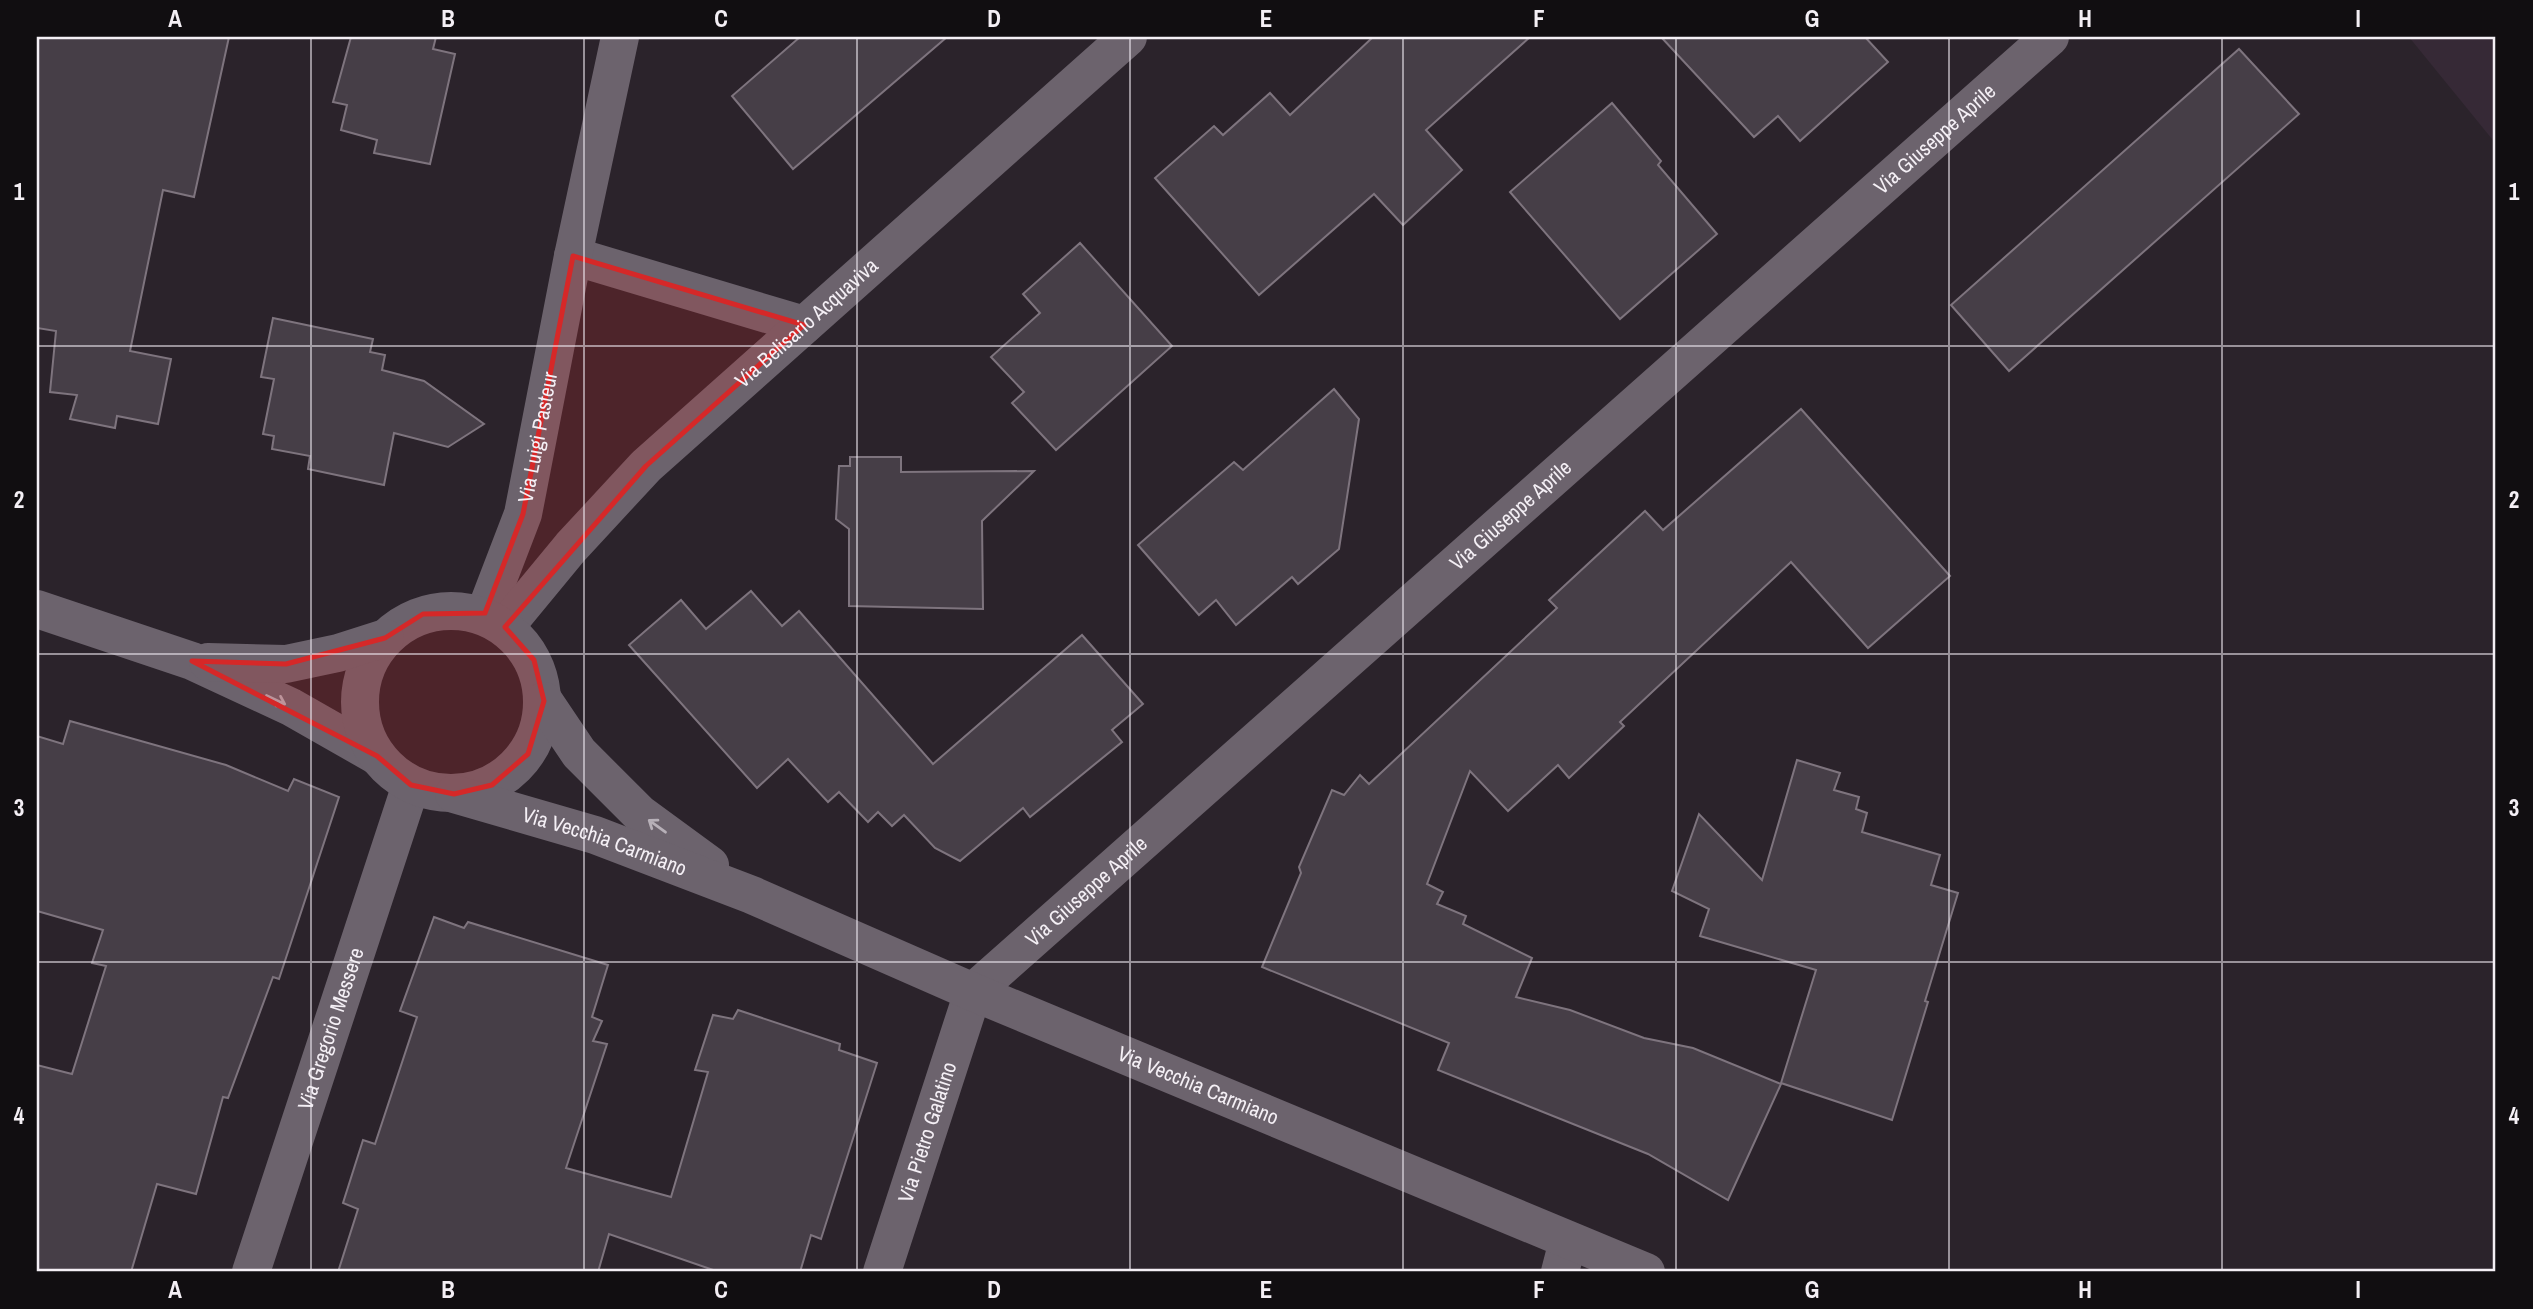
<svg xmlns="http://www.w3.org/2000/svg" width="2533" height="1309" font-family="'Archivo Narrow',sans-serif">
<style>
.built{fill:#362936}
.building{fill:#463e47;stroke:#7e747e;stroke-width:2}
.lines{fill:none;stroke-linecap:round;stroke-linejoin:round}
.minor{stroke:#6c636d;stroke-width:38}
.tertiary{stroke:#6c636d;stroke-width:38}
.oneway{stroke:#b7b0b8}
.marked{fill:#d62828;fill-opacity:0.2;stroke:#d62828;stroke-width:5;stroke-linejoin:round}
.grid{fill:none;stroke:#f4eff5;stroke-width:2;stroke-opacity:0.55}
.labels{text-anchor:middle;stroke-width:5;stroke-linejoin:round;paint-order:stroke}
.street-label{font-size:21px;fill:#f4eff5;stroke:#110e11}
.neatline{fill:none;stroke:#f4eff5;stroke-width:2.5}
.grid-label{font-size:23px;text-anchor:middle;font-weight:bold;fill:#f4eff5}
</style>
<rect width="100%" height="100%" fill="#2b232b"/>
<path class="built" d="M 2409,37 L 2496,37 L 2496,144 Z"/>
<g class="building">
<path d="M 37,37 L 229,37 L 194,197 L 163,190 L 130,351 L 171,359 L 158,424 L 117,416 L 115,428 L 70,419 L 77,395 L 50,392 L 56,331 L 37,328 Z"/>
<path d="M 351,37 L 436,37 L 433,49 L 455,54 L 430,164 L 374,153 L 377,140 L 341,130 L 347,105 L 333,102 Z"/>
<path d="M 800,37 L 947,37 L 793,169 L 732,96 Z"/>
<path d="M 1373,37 L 1530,37 L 1426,130 L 1462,170 L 1403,225 L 1374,194 L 1259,295 L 1155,178 L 1214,126 L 1223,135 L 1270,93 L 1290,115 Z"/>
<path d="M 1661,37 L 1865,37 L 1888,62 L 1800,141 L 1778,116 L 1754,137 Z"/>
<path d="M 2239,49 L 2299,114 L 2009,371 L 1951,305 Z"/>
<path d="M 1612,103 L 1661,161 L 1658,165 L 1717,234 L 1620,319 L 1510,192 Z"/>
<path d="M 1080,243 L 1172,346 L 1056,450 L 1012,403 L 1024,392 L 991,357 L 1040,313 L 1023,294 Z"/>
<path d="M 273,318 L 373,339 L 370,352 L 385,355 L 382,370 L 424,381 L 484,424 L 448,447 L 394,433 L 384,485 L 308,469 L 310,456 L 272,449 L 274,436 L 263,434 L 274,379 L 261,377 Z"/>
<path d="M 1334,389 L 1359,419 L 1339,549 L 1298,584 L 1292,577 L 1236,625 L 1216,600 L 1199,615 L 1138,545 L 1234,462 L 1243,470 Z"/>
<path d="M 1801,409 L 1950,576 L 1868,648 L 1791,562 L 1620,722 L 1624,726 L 1569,778 L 1558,765 L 1508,811 L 1470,771 L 1427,884 L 1443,892 L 1437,904 L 1466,916 L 1463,924 L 1532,958 L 1516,997 L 1570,1010 L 1644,1038 L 1693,1048 L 1781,1084 L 1728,1200 L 1648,1154 L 1438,1070 L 1449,1043 L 1262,967 L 1301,873 L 1299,867 L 1332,790 L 1344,795 L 1360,775 L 1369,784 L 1557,608 L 1549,600 L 1645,511 L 1663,530 Z"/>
<path d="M 850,457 L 901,457 L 901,472 L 1034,471 L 982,521 L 983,609 L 849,606 L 849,529 L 836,519 L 839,466 L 850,466 Z"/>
<path d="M 751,591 L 782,626 L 799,611 L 933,764 L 1082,635 L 1143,704 L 1112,730 L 1122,742 L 1030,817 L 1023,808 L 960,861 L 935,848 L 904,815 L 892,826 L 878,812 L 868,822 L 839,792 L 828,802 L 788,759 L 757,788 L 629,645 L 681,600 L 706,629 Z"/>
<path d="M 70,721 L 226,765 L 288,791 L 294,779 L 339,797 L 279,979 L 273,977 L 228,1098 L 223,1097 L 196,1194 L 157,1184 L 131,1272 L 37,1272 L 37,1065 L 72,1074 L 106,966 L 92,963 L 103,930 L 37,911 L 37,736 L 63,744 Z"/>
<path d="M 1797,760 L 1840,773 L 1834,790 L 1859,797 L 1856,809 L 1867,813 L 1862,832 L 1940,855 L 1931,885 L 1958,893 L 1925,1001 L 1928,1002 L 1892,1120 L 1781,1083 L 1816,970 L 1700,936 L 1709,909 L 1672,891 L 1699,814 L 1762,880 Z"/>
<path d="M 434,917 L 464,928 L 468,922 L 608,965 L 592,1017 L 602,1021 L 593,1041 L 607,1044 L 566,1168 L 671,1197 L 708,1072 L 695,1070 L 713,1015 L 733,1019 L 738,1010 L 840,1044 L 839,1050 L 877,1063 L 821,1239 L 811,1235 L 800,1272 L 719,1272 L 609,1234 L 598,1272 L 338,1272 L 358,1209 L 343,1203 L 363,1140 L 375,1144 L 417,1017 L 400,1011 Z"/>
</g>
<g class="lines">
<g class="minor">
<path d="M 573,256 L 804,325"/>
<path id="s1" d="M 485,613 L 523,514 L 573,256 L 620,37"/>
<path id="s2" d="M 505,627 L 571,547 L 646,466 L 1128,37"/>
<path id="s3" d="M 251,1272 L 411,785"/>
<path id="s4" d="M 882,1272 L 973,992 L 2050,37"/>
<path d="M 1560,1272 L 1568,1241"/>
</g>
<g class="tertiary">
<path d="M 37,609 L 192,661 L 291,707 L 377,756"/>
<circle cx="451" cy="702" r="91"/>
<path d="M 208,662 L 286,664 L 338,653 L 385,638"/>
<path d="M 544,701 L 579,753 L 639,813 L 710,865"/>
<path id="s5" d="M 454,794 L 595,835 L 752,895 L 973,992 L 1646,1272"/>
</g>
</g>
<defs><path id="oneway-shaft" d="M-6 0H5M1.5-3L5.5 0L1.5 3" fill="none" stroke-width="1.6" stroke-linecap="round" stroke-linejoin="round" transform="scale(1.75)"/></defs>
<g class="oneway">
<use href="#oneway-shaft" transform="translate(276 700) rotate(25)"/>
<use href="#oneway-shaft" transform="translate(657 826) rotate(-144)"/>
</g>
<path class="marked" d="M 573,256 L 804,325 L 646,466 L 505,627 L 534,660 L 544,701 L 528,754 L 492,785 L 454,794 L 411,785 L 377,756 L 192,661 L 286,664 L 385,638 L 423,614 L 485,613 L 523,514 Z"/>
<path class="grid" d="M 311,37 L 311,1272M 584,37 L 584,1272M 857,37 L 857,1272M 1130,37 L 1130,1272M 1403,37 L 1403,1272M 1676,37 L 1676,1272M 1949,37 L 1949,1272M 2222,37 L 2222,1272M 37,346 L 2496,346M 37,654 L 2496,654M 37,962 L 2496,962"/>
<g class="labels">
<g class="street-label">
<text dy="7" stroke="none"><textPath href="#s4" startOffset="1580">Via Giuseppe Aprile</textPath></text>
<text dy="7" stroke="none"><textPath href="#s2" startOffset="429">Via Belisario Acquaviva</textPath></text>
<text dy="7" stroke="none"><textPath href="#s1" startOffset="184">Via Luigi Pasteur</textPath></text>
<text dy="7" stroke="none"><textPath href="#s4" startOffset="1013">Via Giuseppe Aprile</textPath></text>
<text dy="7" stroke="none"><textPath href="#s5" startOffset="158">Via Vecchia Carmiano</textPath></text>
<text dy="7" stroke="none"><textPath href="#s4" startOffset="446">Via Giuseppe Aprile</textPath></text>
<text dy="7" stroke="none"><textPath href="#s3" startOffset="256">Via Gregorio Messere</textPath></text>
<text dy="7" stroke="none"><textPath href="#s5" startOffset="800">Via Vecchia Carmiano</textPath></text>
<text dy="7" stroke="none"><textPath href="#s4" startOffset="147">Via Pietro Galatino</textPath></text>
</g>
</g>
<rect width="2533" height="1309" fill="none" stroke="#110e11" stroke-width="77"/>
<rect x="38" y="38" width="2456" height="1232" class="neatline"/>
<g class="grid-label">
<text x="175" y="27">A</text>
<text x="448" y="27">B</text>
<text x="721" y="27">C</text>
<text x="994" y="27">D</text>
<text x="1266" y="27">E</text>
<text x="1539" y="27">F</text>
<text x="1812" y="27">G</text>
<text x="2085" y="27">H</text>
<text x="2358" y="27">I</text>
<text x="19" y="200">1</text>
<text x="2514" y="200">1</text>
<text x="19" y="508">2</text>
<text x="2514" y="508">2</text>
<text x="19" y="816">3</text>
<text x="2514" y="816">3</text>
<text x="19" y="1124">4</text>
<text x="2514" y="1124">4</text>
<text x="175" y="1298">A</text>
<text x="448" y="1298">B</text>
<text x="721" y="1298">C</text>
<text x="994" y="1298">D</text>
<text x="1266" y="1298">E</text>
<text x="1539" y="1298">F</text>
<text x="1812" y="1298">G</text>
<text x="2085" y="1298">H</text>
<text x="2358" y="1298">I</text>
</g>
</svg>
